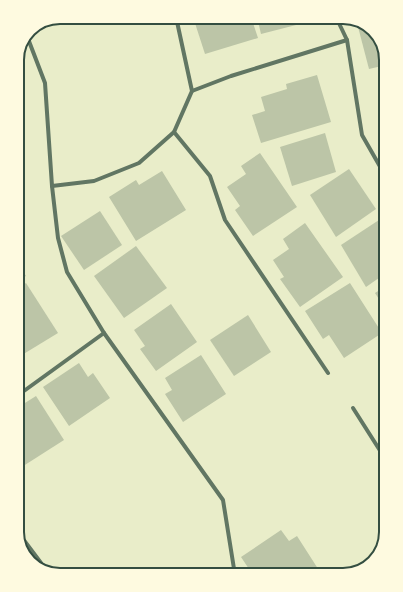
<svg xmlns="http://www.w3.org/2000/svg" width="403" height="592" font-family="'Varela Round',sans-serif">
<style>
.building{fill:#bcc5a7}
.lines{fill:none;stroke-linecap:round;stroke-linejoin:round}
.minor{stroke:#617663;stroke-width:4}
.rim{fill:none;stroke:#344e41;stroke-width:2}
</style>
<rect width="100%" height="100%" fill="#e9edc9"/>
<g class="building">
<path d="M 193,17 L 251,17 L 258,38 L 205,54 Z"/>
<path d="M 257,17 L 298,17 L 300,24 L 261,34 Z"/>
<path d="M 361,22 L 367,24 L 380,38 L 386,65 L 369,69 L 357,23 Z"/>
<path d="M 317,75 L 331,122 L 261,143 L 252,115 L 265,111 L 261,97 L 287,89 L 286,84 Z"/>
<path d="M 386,81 L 386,103 L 385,103 L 381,82 Z"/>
<path d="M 325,133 L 336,172 L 292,186 L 280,147 Z"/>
<path d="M 260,153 L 297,207 L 253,236 L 235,210 L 240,206 L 227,187 L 246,174 L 241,166 Z"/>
<path d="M 349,169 L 376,209 L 336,237 L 310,195 Z"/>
<path d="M 162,171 L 186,210 L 136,241 L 109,197 L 136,180 L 139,185 Z"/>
<path d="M 100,211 L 122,245 L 84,270 L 61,236 Z"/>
<path d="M 379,220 L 386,230 L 386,273 L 366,287 L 341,245 Z"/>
<path d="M 305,223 L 343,277 L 300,307 L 280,279 L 284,277 L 273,260 L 289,249 L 283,239 Z"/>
<path d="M 136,246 L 167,288 L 124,318 L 94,276 Z"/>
<path d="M 17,262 L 26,276 L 17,281 Z"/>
<path d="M 26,283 L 58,333 L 17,358 L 17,289 Z"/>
<path d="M 350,283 L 382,333 L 344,358 L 329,335 L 323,339 L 305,311 Z"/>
<path d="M 386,286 L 386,310 L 375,293 Z"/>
<path d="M 171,304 L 197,342 L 156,371 L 140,349 L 145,346 L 134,330 Z"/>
<path d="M 248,315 L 271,352 L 234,376 L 210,340 Z"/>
<path d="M 201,355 L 226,394 L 183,422 L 165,394 L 172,390 L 165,378 Z"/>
<path d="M 79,363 L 88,377 L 93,373 L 110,398 L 69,426 L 43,387 Z"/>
<path d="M 36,396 L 64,440 L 17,470 L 17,408 Z"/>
<path d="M 281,530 L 289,541 L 297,536 L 322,575 L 253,575 L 241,557 Z"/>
</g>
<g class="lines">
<g class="minor">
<path d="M 176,17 L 192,91"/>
<path d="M 336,17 L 347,40 L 362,135 L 386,177"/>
<path d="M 27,36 L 45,83 L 52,186 L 58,238 L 67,272 L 104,333 L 223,500 L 235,575"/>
<path d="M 174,132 L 210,176 L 225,220 L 328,373"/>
<path d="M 52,186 L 94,181 L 139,163 L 174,132 L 192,91 L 231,76 L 347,40"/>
<path d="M 17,396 L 104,333"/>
<path d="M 353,408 L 386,460"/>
<path d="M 17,531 L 41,563"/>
</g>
</g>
<path d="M0 0H403V592H0ZM60 24H343A36 36 0 0 1 379 60V532A36 36 0 0 1 343 568H60A36 36 0 0 1 24 532V60A36 36 0 0 1 60 24Z" fill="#fefae0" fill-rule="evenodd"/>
<path class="rim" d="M60 24H343A36 36 0 0 1 379 60V532A36 36 0 0 1 343 568H60A36 36 0 0 1 24 532V60A36 36 0 0 1 60 24Z"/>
</svg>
